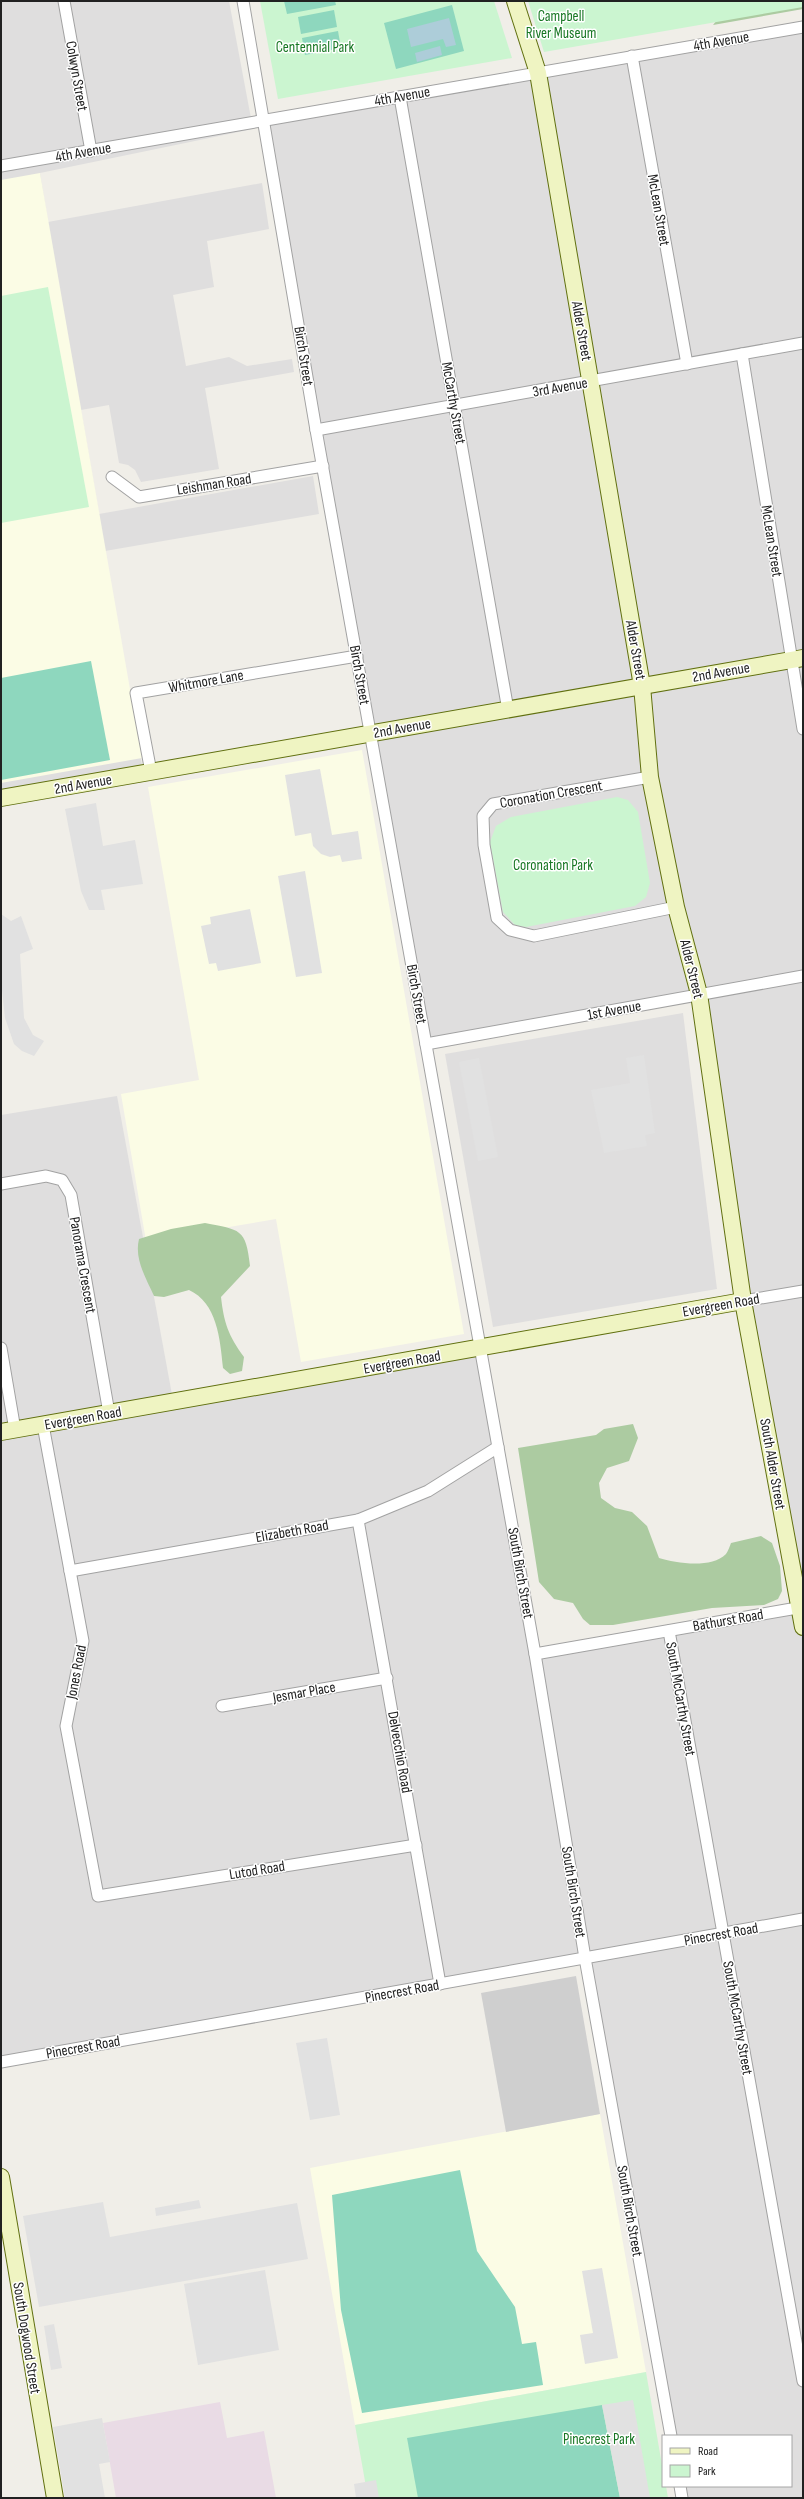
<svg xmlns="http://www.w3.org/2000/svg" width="804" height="2499" font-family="'Sofia Sans Condensed',sans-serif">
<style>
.residential{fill:#dfdede}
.industrial{fill:#e9dbe5}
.education{fill:#fbfce5}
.religious{fill:#cfcfcf}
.forest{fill:#accba1}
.park{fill:#cbf5d0}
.pitch{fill:#8ed7be}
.parking{fill:#e1e1e1}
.water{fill:#adcdd9}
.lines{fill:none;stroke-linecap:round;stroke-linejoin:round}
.street-casing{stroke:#a2a2a2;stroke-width:13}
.secondary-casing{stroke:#617010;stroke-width:18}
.street{stroke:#fff;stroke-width:11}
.secondary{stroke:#eff4c2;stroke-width:16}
.labels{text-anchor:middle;stroke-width:3;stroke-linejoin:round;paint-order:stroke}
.park-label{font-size:15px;fill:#177723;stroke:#fff}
.street-label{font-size:15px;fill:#212121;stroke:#fff}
</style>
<rect width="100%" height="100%" fill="#f0eee8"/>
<g class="residential">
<path d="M 1,1 L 229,1 L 253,129 L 40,173 L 48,222 L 262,183 L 269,229 L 207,241 L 214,287 L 173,295 L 186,366 L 229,357 L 247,366 L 292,359 L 294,372 L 205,388 L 219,469 L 141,482 L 135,470 L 128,465 L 119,463 L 109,405 L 81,410 L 99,514 L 313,476 L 319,514 L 105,551 L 143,771 L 1,805 Z"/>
<path d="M 803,28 L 803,2498 L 682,2498 L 680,2486 L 791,2486 L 791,2436 L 671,2436 L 585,1958 L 1,2062 L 1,1432 L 480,1348 L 535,1653 L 799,1607 L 700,994 L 426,1044 L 265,120 Z"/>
<path d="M 683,1013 L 717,1289 L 493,1327 L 445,1054 Z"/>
<path d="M 117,1096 L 173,1400 L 1,1431 L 1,1115 Z"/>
</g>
<path class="industrial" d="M 220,2402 L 227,2438 L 264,2431 L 276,2498 L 116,2498 L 103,2423 Z"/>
<g class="education">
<path d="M 40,173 L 142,758 L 1,783 L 1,180 Z"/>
<path d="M 362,750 L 464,1334 L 301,1362 L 276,1219 L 146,1241 L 121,1094 L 199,1080 L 148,787 Z"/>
<path d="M 600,2114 L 646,2372 L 355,2425 L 310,2168 Z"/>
</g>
<path class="religious" d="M 576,1976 L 600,2114 L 506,2132 L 481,1993 Z"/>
<g class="forest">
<path d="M 803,1 L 803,9 L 713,25 L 728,6 Z"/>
<path d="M 205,1223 C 240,1230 246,1228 250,1266 L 221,1297 C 224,1323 228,1335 244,1357 L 242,1371 L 230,1374 L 223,1368 C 220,1338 217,1303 189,1290 L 164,1297 L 154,1296 C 146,1278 134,1259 139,1239 L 171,1229 Z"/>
<path d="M 633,1424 L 638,1438 L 629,1461 L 607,1468 L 599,1483 L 601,1498 L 615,1508 L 632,1512 L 647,1526 L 659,1558 C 676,1563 711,1569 726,1554 C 728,1551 730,1546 731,1543 L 761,1536 L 772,1543 L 780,1566 L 782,1591 L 778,1599 L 764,1605 L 712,1608 L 613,1625 L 590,1625 L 583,1619 L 573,1603 L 554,1599 L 539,1582 L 518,1448 L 596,1435 L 604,1429 Z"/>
</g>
<g class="park">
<path d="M 260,1 L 494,1 L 512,58 L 278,99 Z"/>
<path d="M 528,1 L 803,1 L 803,7 L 544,52 Z"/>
<path d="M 48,287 L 89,507 L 1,523 L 1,296 Z"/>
<path d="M 617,797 L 628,800 L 638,812 L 650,883 L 646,897 L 635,906 L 526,927 L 515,925 L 503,912 L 490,842 L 496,826 L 511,817 Z"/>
<path d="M 646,2372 L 663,2471 L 663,2486 L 666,2486 L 668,2498 L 368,2498 L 355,2425 Z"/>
</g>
<g class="pitch">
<path d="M 284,1 L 335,1 L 336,5 L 287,14 Z"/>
<path d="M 452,5 L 464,51 L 396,69 L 384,23 Z"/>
<path d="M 334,10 L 337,27 L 301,34 L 298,17 Z"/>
<path d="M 338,31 L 341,48 L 305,55 L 302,38 Z"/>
<path d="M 91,661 L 110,760 L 1,780 L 1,678 Z"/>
<path d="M 460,2170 L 477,2251 L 515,2307 L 522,2344 L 536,2342 L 543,2385 L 362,2413 L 341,2310 L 332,2195 Z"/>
<path d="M 602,2405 L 620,2498 L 418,2498 L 407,2438 Z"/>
</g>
<g class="parking">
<path d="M 320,769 L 332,835 L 358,831 L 362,859 L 342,862 L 340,855 L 330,857 L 321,854 L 313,846 L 311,833 L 295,836 L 285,775 Z"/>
<path d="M 96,803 L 103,846 L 135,840 L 143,884 L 101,890 L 105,910 L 89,910 L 81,891 L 65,809 Z"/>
<path d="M 305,871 L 322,973 L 296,977 L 278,876 Z"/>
<path d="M 250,909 L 261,963 L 218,971 L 216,963 L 209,964 L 201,926 L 211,924 L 210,917 Z"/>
<path d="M 1,914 L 11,921 L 21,916 L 33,949 L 20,954 L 24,1018 L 33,1035 L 44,1041 L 34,1056 L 22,1051 L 14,1044 L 5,1018 L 1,981 Z"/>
<path d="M 644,1055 L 655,1133 L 645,1135 L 647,1146 L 604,1153 L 591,1090 L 630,1083 L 626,1058 Z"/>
<path d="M 479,1058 L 498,1157 L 478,1161 L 459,1062 Z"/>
<path d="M 327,2038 L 340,2115 L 310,2120 L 296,2043 Z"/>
<path d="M 199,2200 L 201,2208 L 156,2216 L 155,2208 Z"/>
<path d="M 103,2202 L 110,2237 L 297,2203 L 308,2259 L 39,2307 L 23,2216 Z"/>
<path d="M 602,2268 L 618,2358 L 585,2364 L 580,2335 L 593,2333 L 582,2271 Z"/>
<path d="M 265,2270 L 279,2350 L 198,2365 L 184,2284 Z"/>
<path d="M 54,2324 L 62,2368 L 51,2370 L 44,2326 Z"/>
<path d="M 633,2400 L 650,2498 L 620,2498 L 602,2405 Z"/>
<path d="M 102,2418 L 110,2462 L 99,2464 L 105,2498 L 65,2498 L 53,2427 Z"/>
<path d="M 376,2480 L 379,2498 L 356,2498 L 354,2484 Z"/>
</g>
<g class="water">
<path d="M 449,18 L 456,45 L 446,47 L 443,39 L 411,47 L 407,29 Z"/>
<path d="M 440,46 L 442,55 L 417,62 L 415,53 Z"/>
</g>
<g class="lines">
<defs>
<g id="street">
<path d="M 64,1 L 91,151"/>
<path d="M 243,1 L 316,430 L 535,1654 L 585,1958 L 671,2436"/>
<path d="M 632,56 L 687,364"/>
<path d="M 400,97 L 508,710"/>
<path d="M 1,166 L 803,27"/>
<path d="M 742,354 L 803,729"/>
<path d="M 316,430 L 803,343"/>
<path d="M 112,477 L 139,497 L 323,466"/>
<path d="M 151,772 L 136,693 L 357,656"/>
<path d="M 650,777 L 493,804 L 483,816 L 484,845 L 497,918 L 510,930 L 534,936 L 676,907"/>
<path d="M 426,1044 L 803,976"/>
<path d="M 1,1184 L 46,1176 L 62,1180 L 71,1195 L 109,1413"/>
<path d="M 743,1301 L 803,1291"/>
<path d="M 1,1348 L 15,1430"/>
<path d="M 43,1425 L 83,1641 L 66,1726 L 98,1896 L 416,1845"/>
<path d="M 358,1520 L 440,1984"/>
<path d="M 70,1571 L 358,1520 L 428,1491 L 498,1447"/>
<path d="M 669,1631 L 803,2381"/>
<path d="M 535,1654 L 803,1607"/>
<path d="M 222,1706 L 387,1678"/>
<path d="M 1,2062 L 803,1919"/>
<path d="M 680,2486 L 682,2498"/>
</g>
<g id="secondary">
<path d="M 515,1 L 538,73 L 642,686 L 650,777 L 676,907 L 699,994 L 743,1301 L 803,1627"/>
<path d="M 1,798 L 803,658"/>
<path d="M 1,1432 L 743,1301"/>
<path d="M 1,2177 L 55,2498"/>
</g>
</defs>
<use href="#street" class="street-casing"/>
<use href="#secondary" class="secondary-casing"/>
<use href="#street" class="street"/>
<use href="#secondary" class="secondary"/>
</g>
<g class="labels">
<g class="park-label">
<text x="561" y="21">Campbell<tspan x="561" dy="17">River Museum</tspan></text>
<text x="315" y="52">Centennial Park</text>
<text x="553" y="870">Coronation Park</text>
<text x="599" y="2444">Pinecrest Park</text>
</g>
<g class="street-label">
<text transform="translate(721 41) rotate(-10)" y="5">4th Avenue</text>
<text transform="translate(77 76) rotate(80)" y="5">Colwyn Street</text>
<text transform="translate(402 96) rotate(-10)" y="5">4th Avenue</text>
<text transform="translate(83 152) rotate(-10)" y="5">4th Avenue</text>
<text transform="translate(659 210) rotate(80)" y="5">McLean Street</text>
<text transform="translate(582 331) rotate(80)" y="5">Alder Street</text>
<text transform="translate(304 356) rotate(81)" y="5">Birch Street</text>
<text transform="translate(560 387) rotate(-10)" y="5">3rd Avenue</text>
<text transform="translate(454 403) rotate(80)" y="5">McCarthy Street</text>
<text transform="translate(214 484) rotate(-9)" y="5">Leishman Road</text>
<text transform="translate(772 541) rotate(81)" y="5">McLean Street</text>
<text transform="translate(636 650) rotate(80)" y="5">Alder Street</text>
<text transform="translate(721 672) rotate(-10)" y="5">2nd Avenue</text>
<text transform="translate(360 675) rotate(80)" y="5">Birch Street</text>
<text transform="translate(206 681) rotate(-10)" y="5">Whitmore Lane</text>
<text transform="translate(402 728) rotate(-10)" y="5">2nd Avenue</text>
<text transform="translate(83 784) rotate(-10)" y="5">2nd Avenue</text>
<text transform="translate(551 794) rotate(-10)" y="5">Coronation Crescent</text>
<text transform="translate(692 969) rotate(76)" y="5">Alder Street</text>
<text transform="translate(417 994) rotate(80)" y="5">Birch Street</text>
<text transform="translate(614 1010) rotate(-10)" y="5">1st Avenue</text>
<text transform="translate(83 1265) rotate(80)" y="5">Panorama Crescent</text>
<text transform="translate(721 1305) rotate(-10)" y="5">Evergreen Road</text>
<text transform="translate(402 1362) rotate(-10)" y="5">Evergreen Road</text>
<text transform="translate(83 1418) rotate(-10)" y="5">Evergreen Road</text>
<text transform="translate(773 1464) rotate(80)" y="5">South Alder Street</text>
<text transform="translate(292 1531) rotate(-10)" y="5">Elizabeth Road</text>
<text transform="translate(521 1573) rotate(80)" y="5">South Birch Street</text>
<text transform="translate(728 1620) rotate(-10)" y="5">Bathurst Road</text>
<text transform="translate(76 1672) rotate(-79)" y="5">Jones Road</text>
<text transform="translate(304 1692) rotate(-10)" y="5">Jesmar Place</text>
<text transform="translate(681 1699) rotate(80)" y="5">South McCarthy Street</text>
<text transform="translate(400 1752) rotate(80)" y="5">Delvecchio Road</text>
<text transform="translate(257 1870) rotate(-9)" y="5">Lutod Road</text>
<text transform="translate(574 1892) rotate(81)" y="5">South Birch Street</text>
<text transform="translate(721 1934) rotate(-10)" y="5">Pinecrest Road</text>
<text transform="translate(402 1991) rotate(-10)" y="5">Pinecrest Road</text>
<text transform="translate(738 2018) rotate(80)" y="5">South McCarthy Street</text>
<text transform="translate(83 2047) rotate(-10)" y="5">Pinecrest Road</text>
<text transform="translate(630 2211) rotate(80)" y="5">South Birch Street</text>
<text transform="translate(27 2338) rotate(81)" y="5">South Dogwood Street</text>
</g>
</g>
<rect width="804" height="2499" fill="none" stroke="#212121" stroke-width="4"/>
<rect x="662" y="2435" width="130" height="52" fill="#ffffff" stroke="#a6a6a6"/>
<rect x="670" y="2448" width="20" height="6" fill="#eff4c2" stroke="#a6a6a6"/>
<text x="698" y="2455" font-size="12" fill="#212121">Road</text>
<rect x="670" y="2465" width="20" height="12" fill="#cbf5d0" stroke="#a6a6a6"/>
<text x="698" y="2475" font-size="12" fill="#212121">Park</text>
</svg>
